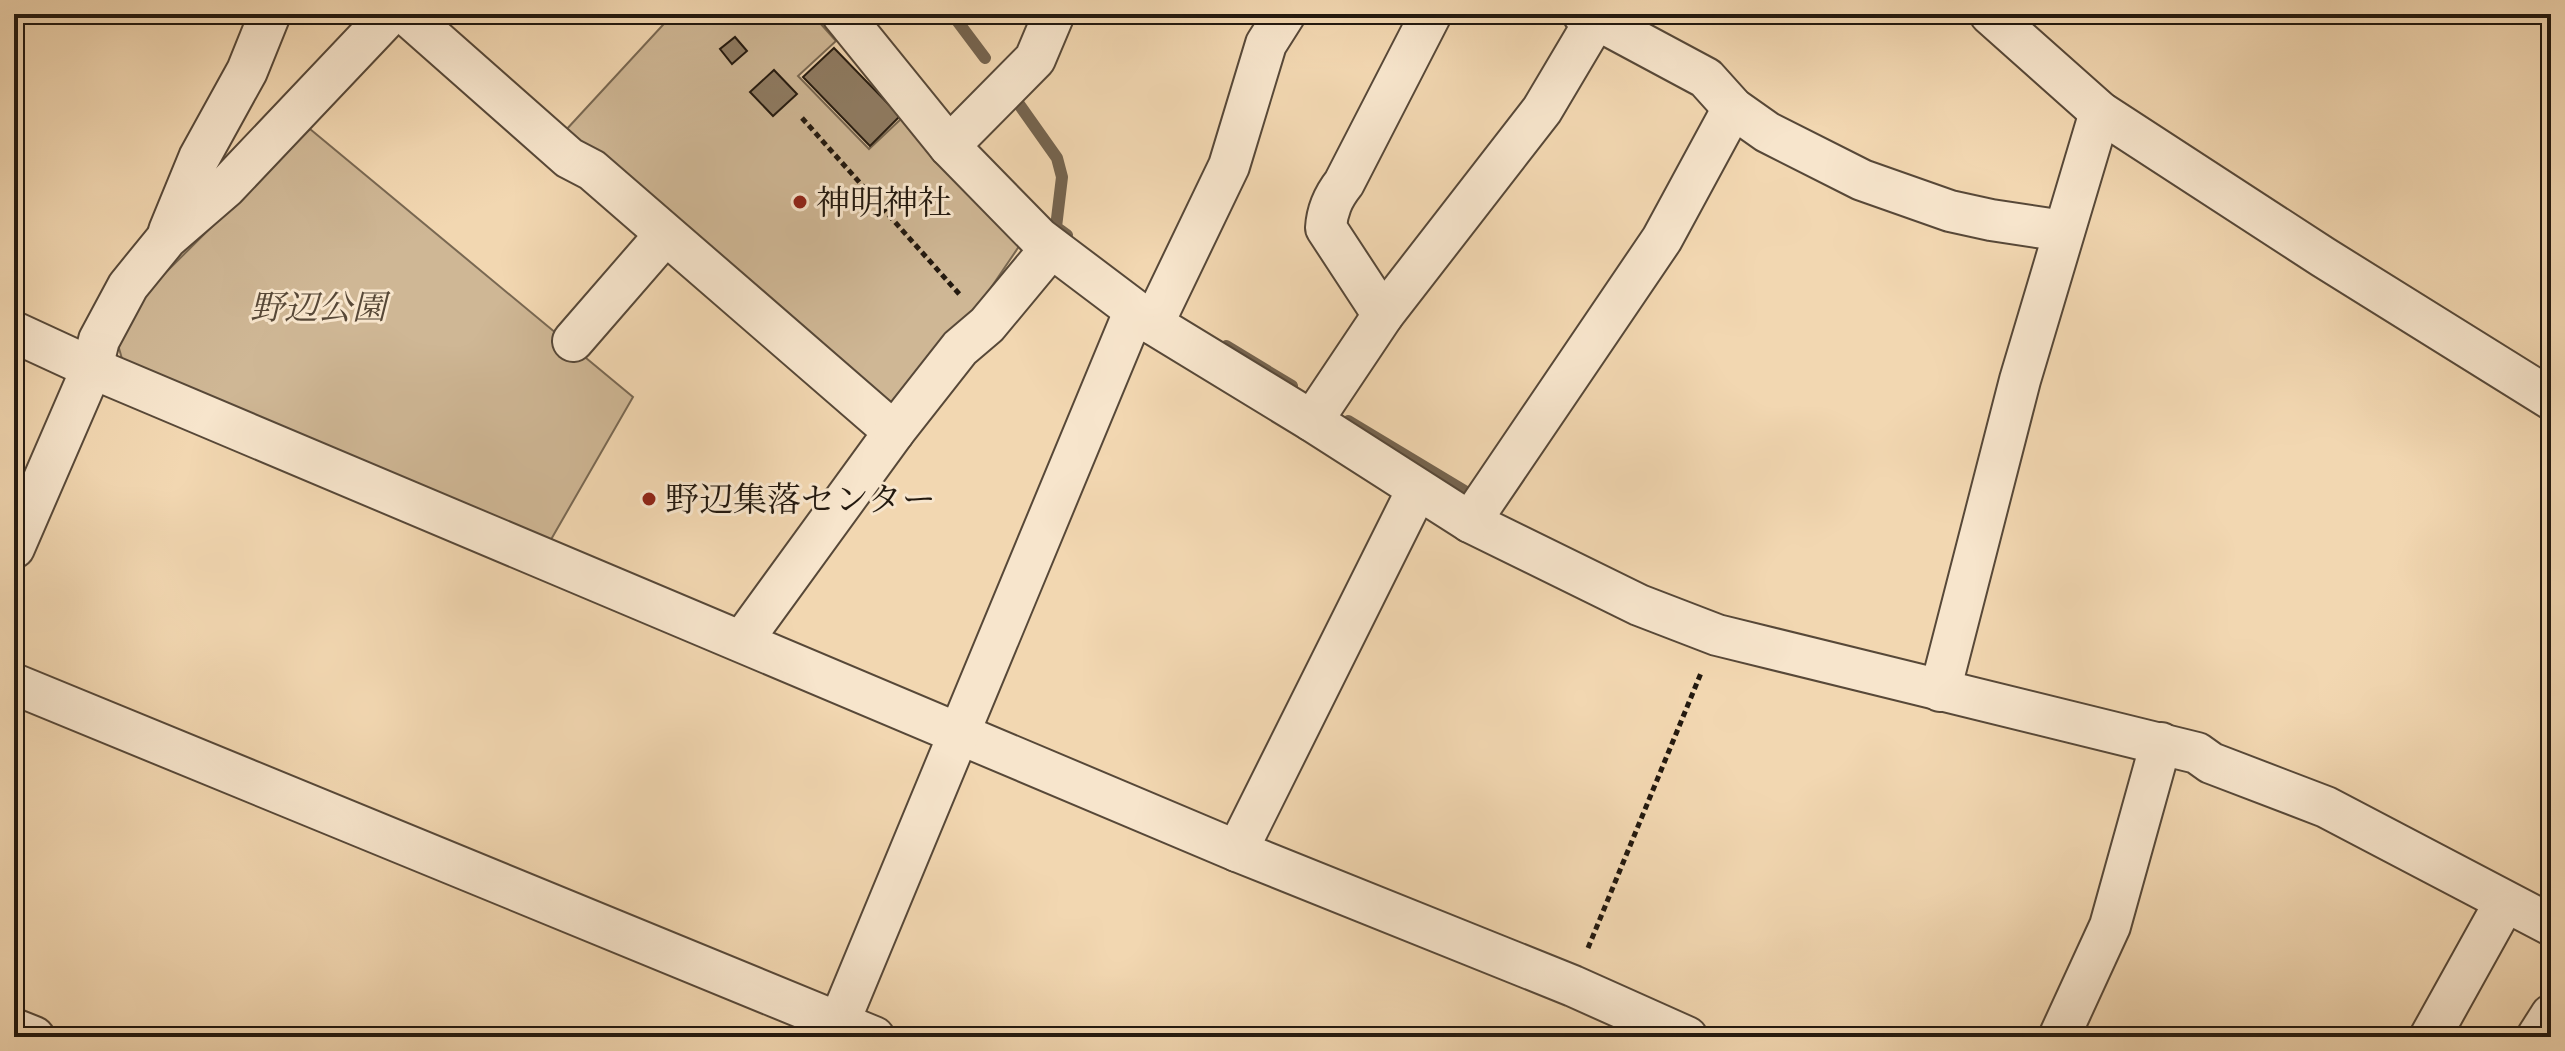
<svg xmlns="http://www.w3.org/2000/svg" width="2565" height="1051" font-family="'IM FELL DW Pica','Noto Serif JP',serif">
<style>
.green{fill:#cfb795;stroke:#796852;stroke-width:2}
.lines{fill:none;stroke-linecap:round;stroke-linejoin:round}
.stream{stroke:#75644f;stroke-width:12}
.building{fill:#8f7c63;stroke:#23190f;stroke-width:2}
.minor-casing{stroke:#574838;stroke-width:44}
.path{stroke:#23190f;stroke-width:5;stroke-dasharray:6 4;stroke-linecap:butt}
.minor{stroke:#f7e5cc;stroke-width:40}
.poi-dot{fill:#8f2418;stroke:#f7e5cc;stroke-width:3}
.labels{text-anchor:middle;stroke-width:6;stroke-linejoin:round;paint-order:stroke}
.poi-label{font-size:34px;fill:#23190f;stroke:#f7e5cc;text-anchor:start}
.park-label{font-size:34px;font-style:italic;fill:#574837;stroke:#f7e5cc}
</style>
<rect width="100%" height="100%" fill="#f2d7b1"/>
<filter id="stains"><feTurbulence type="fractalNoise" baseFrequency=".0025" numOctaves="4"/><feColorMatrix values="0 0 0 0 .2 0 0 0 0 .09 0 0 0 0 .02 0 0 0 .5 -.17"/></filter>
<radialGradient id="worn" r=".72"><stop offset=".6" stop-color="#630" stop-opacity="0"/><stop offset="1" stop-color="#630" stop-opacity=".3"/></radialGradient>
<g class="green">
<path d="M 673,14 L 812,14 L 836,41 L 798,76 L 869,149 L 902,118 L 1022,242 L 986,295 L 890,411 L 565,131 Z"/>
<path d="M 310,129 L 633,397 L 549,543 L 125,369 L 118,345 L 136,302 Z"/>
</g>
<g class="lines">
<g class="stream">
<path d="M 952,14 L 985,58"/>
<path d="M 1016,100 L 1057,158 L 1062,177 L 1056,227 L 1067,235"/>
<path d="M 1226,346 L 1292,386"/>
<path d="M 1348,421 L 1466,492"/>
</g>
</g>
<g class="building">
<path d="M 735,37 L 747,51 L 732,64 L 720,49 Z"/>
<path d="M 834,48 L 900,116 L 870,146 L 803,77 Z"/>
<path d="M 774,70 L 797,94 L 773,116 L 750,92 Z"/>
</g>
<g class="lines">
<defs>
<g id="minor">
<path d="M 406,14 L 569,158 L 592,170 L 894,432 L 742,641"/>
<path d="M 842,14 L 949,146 L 1039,238 L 1153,324 L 1312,421 L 1470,522 L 1639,605 L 1717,635 L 2197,753 L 2211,763 L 2326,807 L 2551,925"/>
<path d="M 1583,14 L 1596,19 L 1706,78 L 1733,108 L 1767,132 L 1862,180 L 1950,211 L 1991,220 L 2064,231"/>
<path d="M 1990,14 L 2100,112 L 2323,257 L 2551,399"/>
<path d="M 949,146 L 1035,59 L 1054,14"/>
<path d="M 169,231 L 199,158 L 247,71 L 270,14"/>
<path d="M 1383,315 L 1326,228 C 1327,210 1333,197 1344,183 L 1431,14"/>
<path d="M 1153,324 L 1229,166 L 1266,44 L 1285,14"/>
<path d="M 14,332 L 92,368 L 1237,851 L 1573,986 L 1687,1037"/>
<path d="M 573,341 L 665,235"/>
<path d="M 1312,421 L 1383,315 L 1542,110 L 1596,19"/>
<path d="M 894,432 L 960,348 L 987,325 L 1051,248"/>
<path d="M 1470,522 L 1662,239 L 1733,108"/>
<path d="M 14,548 L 92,368 L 99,340 L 128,286 L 167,238 L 226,187 L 390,14"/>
<path d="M 14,684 L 874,1037"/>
<path d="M 1940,691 L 2020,380 L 2100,112"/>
<path d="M 1237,851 L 1417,490"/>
<path d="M 14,1029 L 34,1037"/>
<path d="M 833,1037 L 1134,312"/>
<path d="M 2059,1037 L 2110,926 L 2161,743"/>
<path d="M 2430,1037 L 2505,902"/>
<path d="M 2537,1037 L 2551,1015"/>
</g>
</defs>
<use href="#minor" class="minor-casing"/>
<g class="path">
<path d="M 802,118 L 961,296"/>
<path d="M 1588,948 L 1701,673"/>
</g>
<use href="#minor" class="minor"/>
</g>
<g class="poi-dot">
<circle cx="800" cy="202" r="8"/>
<circle cx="649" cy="499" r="8"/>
</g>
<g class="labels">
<g class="poi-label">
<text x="816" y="214">神明神社</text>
<text x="665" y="511">野辺集落センター</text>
</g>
<g class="park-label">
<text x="318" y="319">野辺公園</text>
</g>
</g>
<rect width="2565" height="1051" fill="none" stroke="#f2d7b1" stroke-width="48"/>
<rect x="16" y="16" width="2533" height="1019" fill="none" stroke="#23190f" stroke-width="4"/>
<rect x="24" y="24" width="2517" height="1003" fill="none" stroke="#23190f" stroke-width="2"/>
<rect width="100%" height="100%" filter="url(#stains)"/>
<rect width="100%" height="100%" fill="url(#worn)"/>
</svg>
